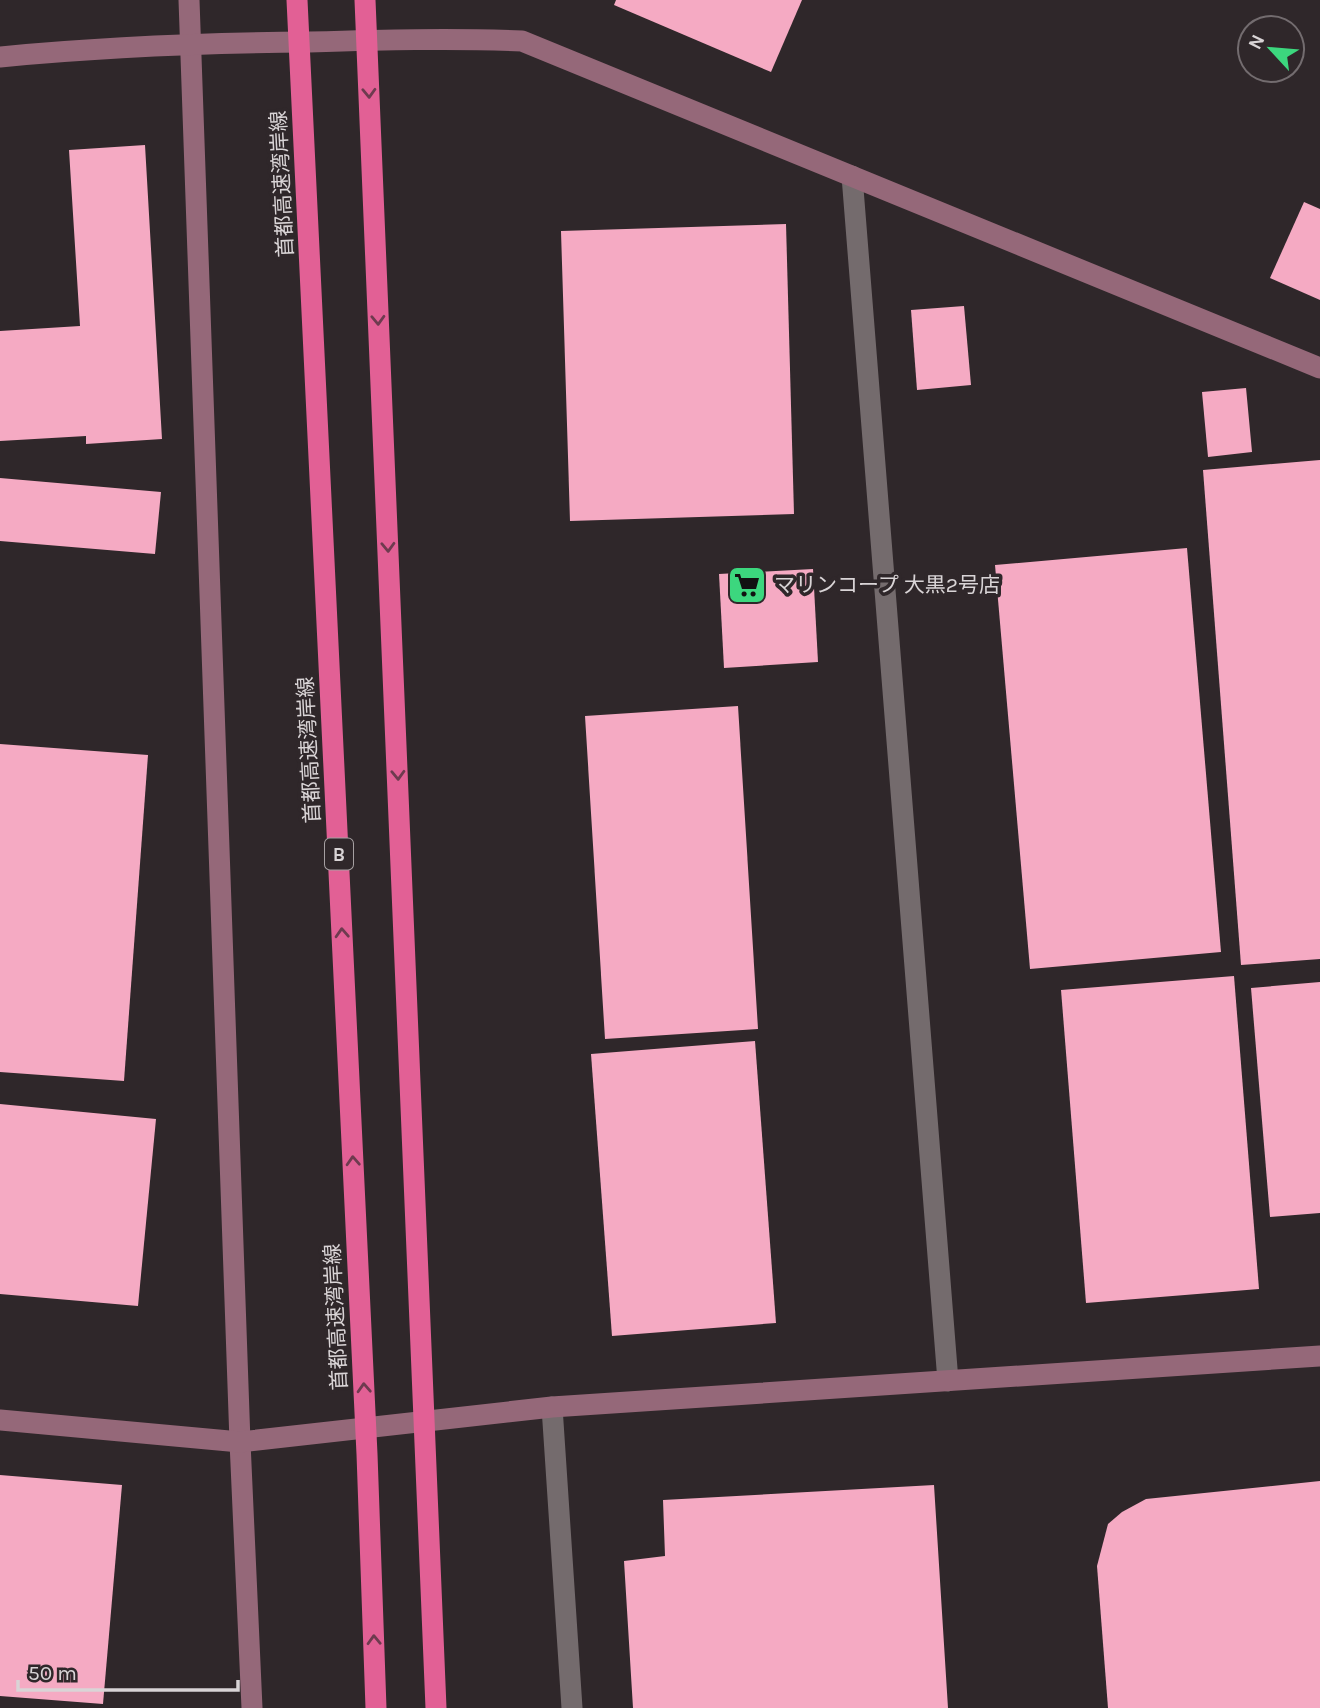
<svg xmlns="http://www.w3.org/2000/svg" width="1320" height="1708" font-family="Karla,'Noto Sans JP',sans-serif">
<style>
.building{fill:#f5aac3}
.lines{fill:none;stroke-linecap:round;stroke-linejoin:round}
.street{stroke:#746b6d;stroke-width:21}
.secondary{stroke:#956879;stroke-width:21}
.highway{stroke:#e26095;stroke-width:21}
.oneway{stroke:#6e3b4f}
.labels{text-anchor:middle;stroke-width:7;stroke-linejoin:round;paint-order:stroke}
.shield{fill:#2f272a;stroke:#a6a0a2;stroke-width:2}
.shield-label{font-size:19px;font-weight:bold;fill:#d9d4d6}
.street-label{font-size:21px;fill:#d9d4d6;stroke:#2f272a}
.poi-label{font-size:21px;fill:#d9d4d6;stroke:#2f272a;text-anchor:start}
</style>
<rect width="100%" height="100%" fill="#2f272a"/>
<g class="building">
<path d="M 616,0 L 802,0 L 771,72 L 614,5 Z"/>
<path d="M 145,145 L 162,439 L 86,444 L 86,436 L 0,441 L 0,331 L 80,326 L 69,150 Z"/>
<path d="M 1304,202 L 1320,209 L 1320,300 L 1270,278 Z"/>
<path d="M 786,224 L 794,514 L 570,521 L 561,231 Z"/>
<path d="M 964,306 L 971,385 L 917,390 L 911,310 Z"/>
<path d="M 1246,388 L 1252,452 L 1208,457 L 1202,392 Z"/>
<path d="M 1320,460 L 1320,959 L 1241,965 L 1203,470 Z"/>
<path d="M 0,478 L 161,492 L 155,554 L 0,541 Z"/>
<path d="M 1187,548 L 1221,952 L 1030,969 L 995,565 Z"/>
<path d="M 813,569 L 818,662 L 724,668 L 719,574 Z"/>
<path d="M 738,706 L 758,1029 L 605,1039 L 585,716 Z"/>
<path d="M 0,744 L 148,755 L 124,1081 L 0,1072 Z"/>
<path d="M 1234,976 L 1259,1289 L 1086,1303 L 1061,990 Z"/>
<path d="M 1320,982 L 1320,1213 L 1270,1217 L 1251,988 Z"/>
<path d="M 755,1041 L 776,1323 L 612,1336 L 591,1054 Z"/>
<path d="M 0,1104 L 156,1119 L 138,1306 L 0,1294 Z"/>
<path d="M 0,1475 L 122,1485 L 103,1704 L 0,1696 Z"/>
<path d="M 1320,1481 L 1320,1708 L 1108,1708 L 1097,1566 L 1108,1524 L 1122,1512 L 1146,1499 Z"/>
<path d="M 934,1485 L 948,1708 L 633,1708 L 624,1561 L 665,1556 L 663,1500 Z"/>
</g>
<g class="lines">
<g class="street">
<path d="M 852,176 L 948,1381"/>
<path d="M 552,1407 L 572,1708"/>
</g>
<g class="secondary">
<path d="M 189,0 L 240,1442 L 252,1708"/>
<path d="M 0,57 C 103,47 205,43 309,42 C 380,40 451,38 522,41 L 1320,368"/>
<path d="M 0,1420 L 240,1442 L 552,1407 L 1320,1356"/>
</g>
<g class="highway">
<path d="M 297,0 L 367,1454 L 376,1708"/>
<path d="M 365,0 L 436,1708"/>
</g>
</g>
<defs><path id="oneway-chevron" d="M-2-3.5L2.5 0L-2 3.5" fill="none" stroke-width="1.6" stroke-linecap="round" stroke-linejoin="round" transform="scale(1.75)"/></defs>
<g class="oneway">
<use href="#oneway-chevron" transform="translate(369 93) rotate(88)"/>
<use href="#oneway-chevron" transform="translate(378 320) rotate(88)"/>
<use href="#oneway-chevron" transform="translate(388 547) rotate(88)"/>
<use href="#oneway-chevron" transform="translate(398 775) rotate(88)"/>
<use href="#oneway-chevron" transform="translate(342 933) rotate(-93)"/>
<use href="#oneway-chevron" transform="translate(353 1161) rotate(-93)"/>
<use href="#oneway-chevron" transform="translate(364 1388) rotate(-93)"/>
<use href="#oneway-chevron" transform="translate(374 1640) rotate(-92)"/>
</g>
<defs>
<symbol id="supermarket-square" viewBox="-11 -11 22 22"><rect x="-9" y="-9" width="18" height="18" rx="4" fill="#3cd77e" stroke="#2f272a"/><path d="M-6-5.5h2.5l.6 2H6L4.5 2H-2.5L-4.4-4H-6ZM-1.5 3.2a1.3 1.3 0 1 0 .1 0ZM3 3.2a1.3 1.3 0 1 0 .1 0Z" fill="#111"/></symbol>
</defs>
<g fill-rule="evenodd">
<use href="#supermarket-square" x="725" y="563" width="44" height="44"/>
</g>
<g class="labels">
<rect class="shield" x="325" y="838.5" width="28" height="31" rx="5"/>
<g class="shield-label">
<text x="339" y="861">B</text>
</g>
<g class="street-label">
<text transform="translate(282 184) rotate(-93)" y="7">首都高速湾岸線</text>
<text transform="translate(309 750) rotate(-93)" y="7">首都高速湾岸線</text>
<text transform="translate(336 1317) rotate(-93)" y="7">首都高速湾岸線</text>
</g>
<g class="poi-label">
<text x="774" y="592">マリンコープ 大黒2号店</text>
</g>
</g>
<g transform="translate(1271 49) rotate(296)"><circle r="33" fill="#2f272a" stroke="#736c6f" stroke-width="2"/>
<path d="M0-5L12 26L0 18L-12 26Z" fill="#3cd77e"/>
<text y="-10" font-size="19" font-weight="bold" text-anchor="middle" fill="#d9d4d6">N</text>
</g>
<path d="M18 1680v10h220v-10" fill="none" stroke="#d9d4d6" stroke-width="3.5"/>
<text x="28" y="1680" font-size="21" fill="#d9d4d6" stroke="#2f272a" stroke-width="5" paint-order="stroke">50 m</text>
</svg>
